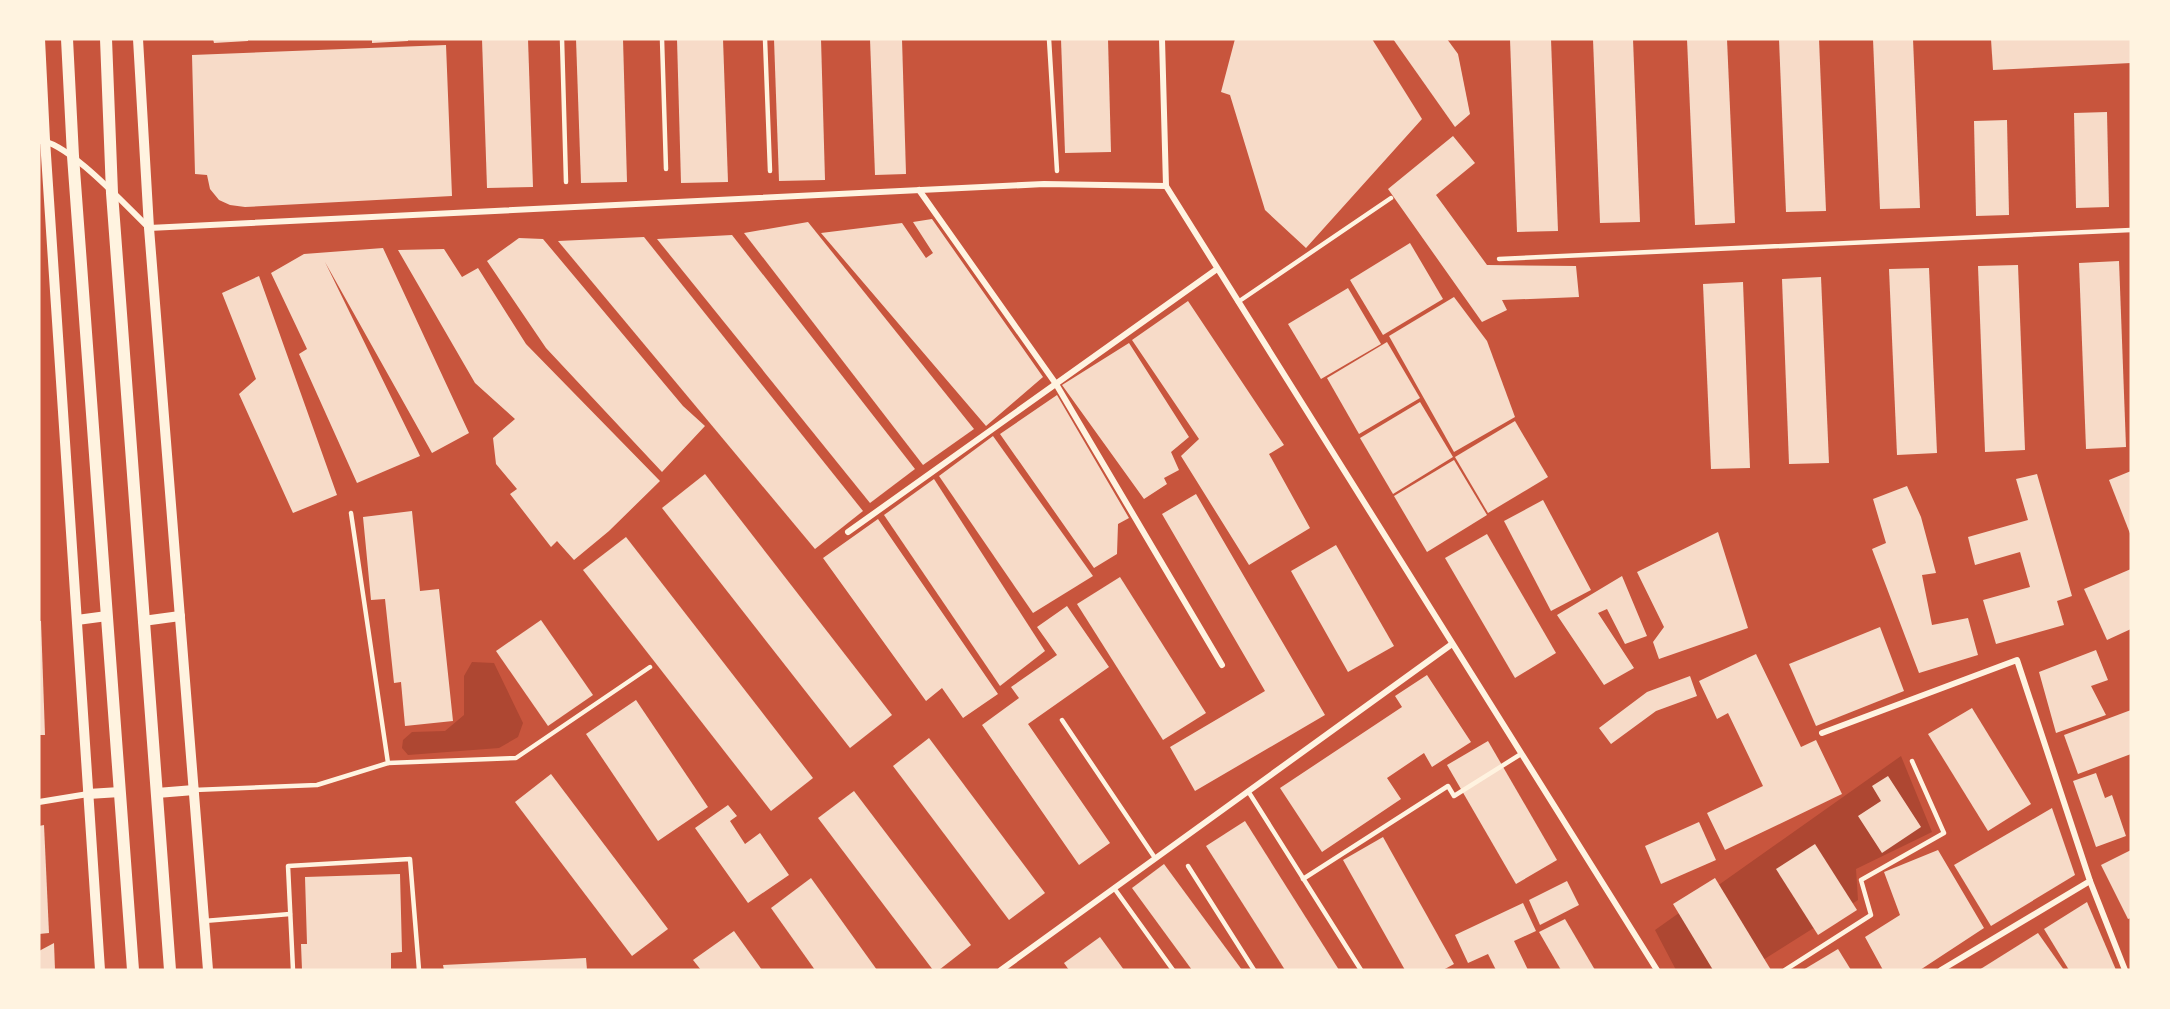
<svg xmlns="http://www.w3.org/2000/svg" width="2170" height="1009" font-family="Inter,sans-serif">
<style>
.green{fill:#ae4732}
.building{fill:#f7dbc8}
.lines{fill:none;stroke-linecap:round;stroke-linejoin:round}
.service{stroke:#fff3e0;stroke-width:4.5}
.minor{stroke:#fff3e0;stroke-width:6}
.tertiary{stroke:#fff3e0;stroke-width:10}
.secondary{stroke:#fff3e0;stroke-width:12}
</style>
<rect width="100%" height="100%" fill="#c8553d"/>
<g class="green">
<path d="M 472,662 L 494,663 L 523,723 L 518,737 L 499,748 L 408,755 L 402,748 L 403,740 L 412,732 L 445,731 L 464,715 L 464,676 Z"/>
<path d="M 1901,756 L 1932,832 L 1856,869 L 1858,900 L 1747,970 L 1676,970 L 1655,930 Z"/>
</g>
<g class="building">
<path d="M 213,39 L 248,39 L 248,41 L 214,43 Z"/>
<path d="M 372,39 L 408,39 L 408,41 L 372,43 Z"/>
<path d="M 482,39 L 528,39 L 533,187 L 487,188 Z"/>
<path d="M 576,39 L 623,39 L 627,182 L 581,183 Z"/>
<path d="M 677,39 L 723,39 L 728,182 L 681,183 Z"/>
<path d="M 774,39 L 821,39 L 825,180 L 779,181 Z"/>
<path d="M 870,39 L 902,39 L 906,174 L 875,175 Z"/>
<path d="M 1061,39 L 1108,39 L 1111,152 L 1065,153 Z"/>
<path d="M 1235,39 L 1372,39 L 1422,119 L 1306,248 L 1265,210 L 1230,95 L 1221,92 Z"/>
<path d="M 1393,39 L 1447,39 L 1458,54 L 1470,114 L 1455,127 Z"/>
<path d="M 1510,39 L 1551,39 L 1558,231 L 1517,232 Z"/>
<path d="M 1593,39 L 1633,39 L 1640,222 L 1600,223 Z"/>
<path d="M 1687,39 L 1727,39 L 1735,223 L 1695,225 Z"/>
<path d="M 1779,39 L 1819,39 L 1826,211 L 1786,212 Z"/>
<path d="M 1873,39 L 1913,39 L 1920,208 L 1880,209 Z"/>
<path d="M 1991,39 L 2131,39 L 2131,63 L 1993,70 Z"/>
<path d="M 446,45 L 452,196 L 245,207 L 230,205 L 219,200 L 210,189 L 207,175 L 195,174 L 192,55 Z"/>
<path d="M 2107,112 L 2109,207 L 2076,208 L 2074,113 Z"/>
<path d="M 2007,120 L 2009,215 L 1976,216 L 1974,121 Z"/>
<path d="M 1453,136 L 1475,163 L 1436,195 L 1487,265 L 1576,266 L 1579,297 L 1502,300 L 1507,310 L 1482,322 L 1388,189 Z"/>
<path d="M 932,219 L 1043,377 L 986,426 L 821,233 L 902,223 L 926,258 L 933,253 L 913,222 Z"/>
<path d="M 808,222 L 974,429 L 923,465 L 744,233 Z"/>
<path d="M 732,235 L 915,469 L 870,503 L 657,239 Z"/>
<path d="M 644,237 L 863,511 L 815,549 L 558,241 Z"/>
<path d="M 519,238 L 543,239 L 683,406 L 705,426 L 662,472 L 546,348 L 487,261 Z"/>
<path d="M 1410,243 L 1443,299 L 1383,335 L 1350,280 Z"/>
<path d="M 383,248 L 469,433 L 432,453 L 325,262 L 420,456 L 357,483 L 299,354 L 307,349 L 271,273 L 304,254 Z"/>
<path d="M 444,249 L 462,277 L 478,268 L 526,344 L 660,481 L 609,531 L 574,560 L 557,541 L 551,547 L 510,494 L 517,489 L 496,464 L 493,438 L 515,419 L 475,383 L 398,250 Z"/>
<path d="M 2119,261 L 2126,447 L 2086,449 L 2079,263 Z"/>
<path d="M 2018,265 L 2025,450 L 1985,452 L 1978,266 Z"/>
<path d="M 1929,268 L 1937,453 L 1897,455 L 1889,269 Z"/>
<path d="M 259,276 L 337,495 L 293,513 L 239,394 L 256,379 L 222,293 Z"/>
<path d="M 1821,277 L 1829,463 L 1789,464 L 1782,279 Z"/>
<path d="M 1743,282 L 1750,468 L 1711,469 L 1703,284 Z"/>
<path d="M 1348,288 L 1381,344 L 1321,379 L 1288,324 Z"/>
<path d="M 1454,297 L 1487,341 L 1515,417 L 1454,452 L 1389,336 Z"/>
<path d="M 1188,301 L 1284,445 L 1269,454 L 1310,528 L 1249,565 L 1181,456 L 1199,439 L 1132,340 Z"/>
<path d="M 1387,342 L 1420,398 L 1359,434 L 1327,378 Z"/>
<path d="M 1129,343 L 1189,437 L 1171,452 L 1179,470 L 1164,478 L 1167,484 L 1144,499 L 1062,385 Z"/>
<path d="M 1057,395 L 1129,518 L 1118,524 L 1117,554 L 1094,568 L 1000,434 Z"/>
<path d="M 1420,402 L 1453,457 L 1393,494 L 1360,438 Z"/>
<path d="M 1515,421 L 1548,477 L 1488,513 L 1455,457 Z"/>
<path d="M 993,436 L 1093,576 L 1033,613 L 939,476 Z"/>
<path d="M 1454,460 L 1487,515 L 1427,552 L 1394,496 Z"/>
<path d="M 2131,471 L 2131,536 L 2109,480 Z"/>
<path d="M 705,474 L 892,715 L 850,748 L 662,508 Z"/>
<path d="M 2037,474 L 2072,596 L 2057,601 L 2064,625 L 1996,644 L 1983,600 L 2030,587 L 2020,552 L 1975,565 L 1968,537 L 2028,520 L 2016,479 Z"/>
<path d="M 934,479 L 1045,651 L 1000,686 L 884,515 Z"/>
<path d="M 1907,486 L 1921,517 L 1936,573 L 1922,575 L 1932,625 L 1968,618 L 1978,655 L 1919,673 L 1872,549 L 1886,543 L 1873,499 Z"/>
<path d="M 1196,494 L 1325,715 L 1195,791 L 1170,747 L 1265,691 L 1162,514 Z"/>
<path d="M 1543,500 L 1591,590 L 1551,611 L 1504,521 Z"/>
<path d="M 412,511 L 420,591 L 439,589 L 453,721 L 405,726 L 401,682 L 394,683 L 385,599 L 371,600 L 363,517 Z"/>
<path d="M 878,519 L 998,694 L 963,718 L 942,688 L 926,701 L 823,558 Z"/>
<path d="M 1718,532 L 1748,628 L 1659,659 L 1653,642 L 1664,627 L 1637,572 Z"/>
<path d="M 1487,534 L 1556,653 L 1515,678 L 1445,558 Z"/>
<path d="M 626,537 L 813,778 L 771,811 L 583,570 Z"/>
<path d="M 1336,545 L 1394,646 L 1348,672 L 1291,571 Z"/>
<path d="M 2131,569 L 2131,629 L 2107,640 L 2084,589 Z"/>
<path d="M 1622,576 L 1647,636 L 1625,644 L 1607,609 L 1598,613 L 1634,668 L 1604,685 L 1557,615 Z"/>
<path d="M 1120,577 L 1206,713 L 1163,740 L 1077,604 Z"/>
<path d="M 1067,606 L 1109,667 L 1028,724 L 1110,843 L 1079,865 L 982,725 L 1019,698 L 1011,687 L 1057,655 L 1037,627 Z"/>
<path d="M 541,620 L 593,695 L 548,726 L 496,651 Z"/>
<path d="M 39,621 L 41,621 L 45,735 L 39,735 Z"/>
<path d="M 1880,627 L 1904,691 L 1816,726 L 1789,664 Z"/>
<path d="M 2096,650 L 2108,680 L 2091,686 L 2106,715 L 2056,733 L 2039,672 Z"/>
<path d="M 1756,654 L 1801,747 L 1816,740 L 1842,794 L 1725,850 L 1707,813 L 1763,786 L 1728,713 L 1717,719 L 1699,681 Z"/>
<path d="M 1427,675 L 1471,742 L 1432,767 L 1424,753 L 1387,778 L 1401,799 L 1322,852 L 1280,788 L 1402,707 L 1395,696 Z"/>
<path d="M 1690,676 L 1697,696 L 1656,711 L 1611,744 L 1599,728 L 1647,692 Z"/>
<path d="M 636,700 L 708,807 L 658,841 L 586,734 Z"/>
<path d="M 1972,708 L 2031,804 L 1988,831 L 1928,734 Z"/>
<path d="M 2131,710 L 2131,754 L 2078,774 L 2064,735 Z"/>
<path d="M 929,738 L 1045,893 L 1009,920 L 893,766 Z"/>
<path d="M 1488,741 L 1557,860 L 1516,884 L 1447,765 Z"/>
<path d="M 2096,773 L 2105,798 L 2112,795 L 2126,836 L 2096,847 L 2073,781 Z"/>
<path d="M 551,774 L 668,929 L 632,956 L 515,802 Z"/>
<path d="M 1888,776 L 1921,827 L 1882,853 L 1858,816 L 1881,801 L 1872,786 Z"/>
<path d="M 854,791 L 971,945 L 939,970 L 933,970 L 818,818 Z"/>
<path d="M 728,805 L 737,816 L 730,821 L 745,844 L 760,833 L 789,875 L 748,903 L 695,828 Z"/>
<path d="M 2052,808 L 2075,875 L 1991,926 L 1954,865 Z"/>
<path d="M 1245,821 L 1339,970 L 1285,970 L 1206,846 Z"/>
<path d="M 1699,822 L 1716,860 L 1661,884 L 1645,846 Z"/>
<path d="M 44,825 L 49,933 L 39,934 L 39,826 Z"/>
<path d="M 1383,837 L 1454,964 L 1443,970 L 1405,970 L 1343,860 Z"/>
<path d="M 1815,844 L 1857,910 L 1818,935 L 1776,869 Z"/>
<path d="M 1938,850 L 1984,928 L 1920,970 L 1883,970 L 1865,937 L 1900,915 L 1884,872 Z"/>
<path d="M 2131,850 L 2131,918 L 2128,919 L 2101,865 Z"/>
<path d="M 1164,864 L 1242,970 L 1192,970 L 1132,888 Z"/>
<path d="M 400,874 L 402,952 L 391,953 L 391,970 L 302,970 L 301,944 L 307,944 L 305,877 Z"/>
<path d="M 811,878 L 877,970 L 815,970 L 771,908 Z"/>
<path d="M 1715,878 L 1771,970 L 1713,970 L 1673,904 Z"/>
<path d="M 1567,881 L 1579,905 L 1540,925 L 1529,900 Z"/>
<path d="M 2087,902 L 2116,970 L 2069,970 L 2044,929 Z"/>
<path d="M 1523,903 L 1536,931 L 1514,941 L 1528,970 L 1496,970 L 1488,954 L 1468,963 L 1455,935 Z"/>
<path d="M 1565,919 L 1595,970 L 1561,970 L 1539,932 Z"/>
<path d="M 734,931 L 762,970 L 701,970 L 693,960 Z"/>
<path d="M 2038,933 L 2064,970 L 1979,970 Z"/>
<path d="M 1100,937 L 1124,970 L 1069,970 L 1064,963 Z"/>
<path d="M 54,943 L 55,970 L 39,970 L 39,951 Z"/>
<path d="M 1838,949 L 1851,970 L 1803,970 Z"/>
<path d="M 586,958 L 587,970 L 444,970 L 443,965 Z"/>
</g>
<g class="lines">
<g class="service">
<path d="M 562,39 L 566,182"/>
<path d="M 662,39 L 666,169"/>
<path d="M 765,39 L 770,171"/>
<path d="M 1049,39 L 1057,171"/>
<path d="M 1499,259 L 2131,230"/>
<path d="M 1238,302 L 1391,198"/>
<path d="M 1062,720 L 1155,858"/>
<path d="M 388,763 L 516,758 L 650,667"/>
<path d="M 194,790 L 317,785 L 388,763 L 351,513"/>
<path d="M 1248,791 L 1361,970"/>
<path d="M 1188,866 L 1254,970"/>
<path d="M 1303,879 L 1448,786 L 1454,796 L 1521,754"/>
<path d="M 1114,888 L 1173,970"/>
<path d="M 204,921 L 290,914"/>
<path d="M 293,970 L 288,866 L 410,859 L 419,970"/>
<path d="M 1785,970 L 1871,915 L 1861,880 L 1944,833 L 1912,761"/>
</g>
<g class="minor">
<path d="M 1162,39 L 1166,186 L 1657,970"/>
<path d="M 39,141 C 65,139 128,208 149,228 L 1044,184 L 1166,186"/>
<path d="M 919,190 L 1056,384 L 1222,665"/>
<path d="M 848,532 L 1217,269"/>
<path d="M 1822,733 L 2017,660 L 2090,881 L 1941,970"/>
<path d="M 39,802 L 88,794"/>
<path d="M 2090,881 L 2125,970"/>
<path d="M 1001,970 L 1452,644"/>
</g>
<g class="tertiary">
<path d="M 40,39 L 45,140 L 100,970"/>
<path d="M 138,39 L 149,228 L 208,970"/>
<path d="M 77,620 L 107,616"/>
<path d="M 143,621 L 180,616"/>
<path d="M 157,793 L 194,790"/>
<path d="M 88,794 L 120,792"/>
</g>
<g class="secondary">
<path d="M 67,39 L 73,156 L 133,970"/>
<path d="M 106,39 L 112,193 L 170,970"/>
</g>
</g>
<rect width="2170" height="1009" fill="none" stroke="#fff3e0" stroke-width="81"/>
</svg>
